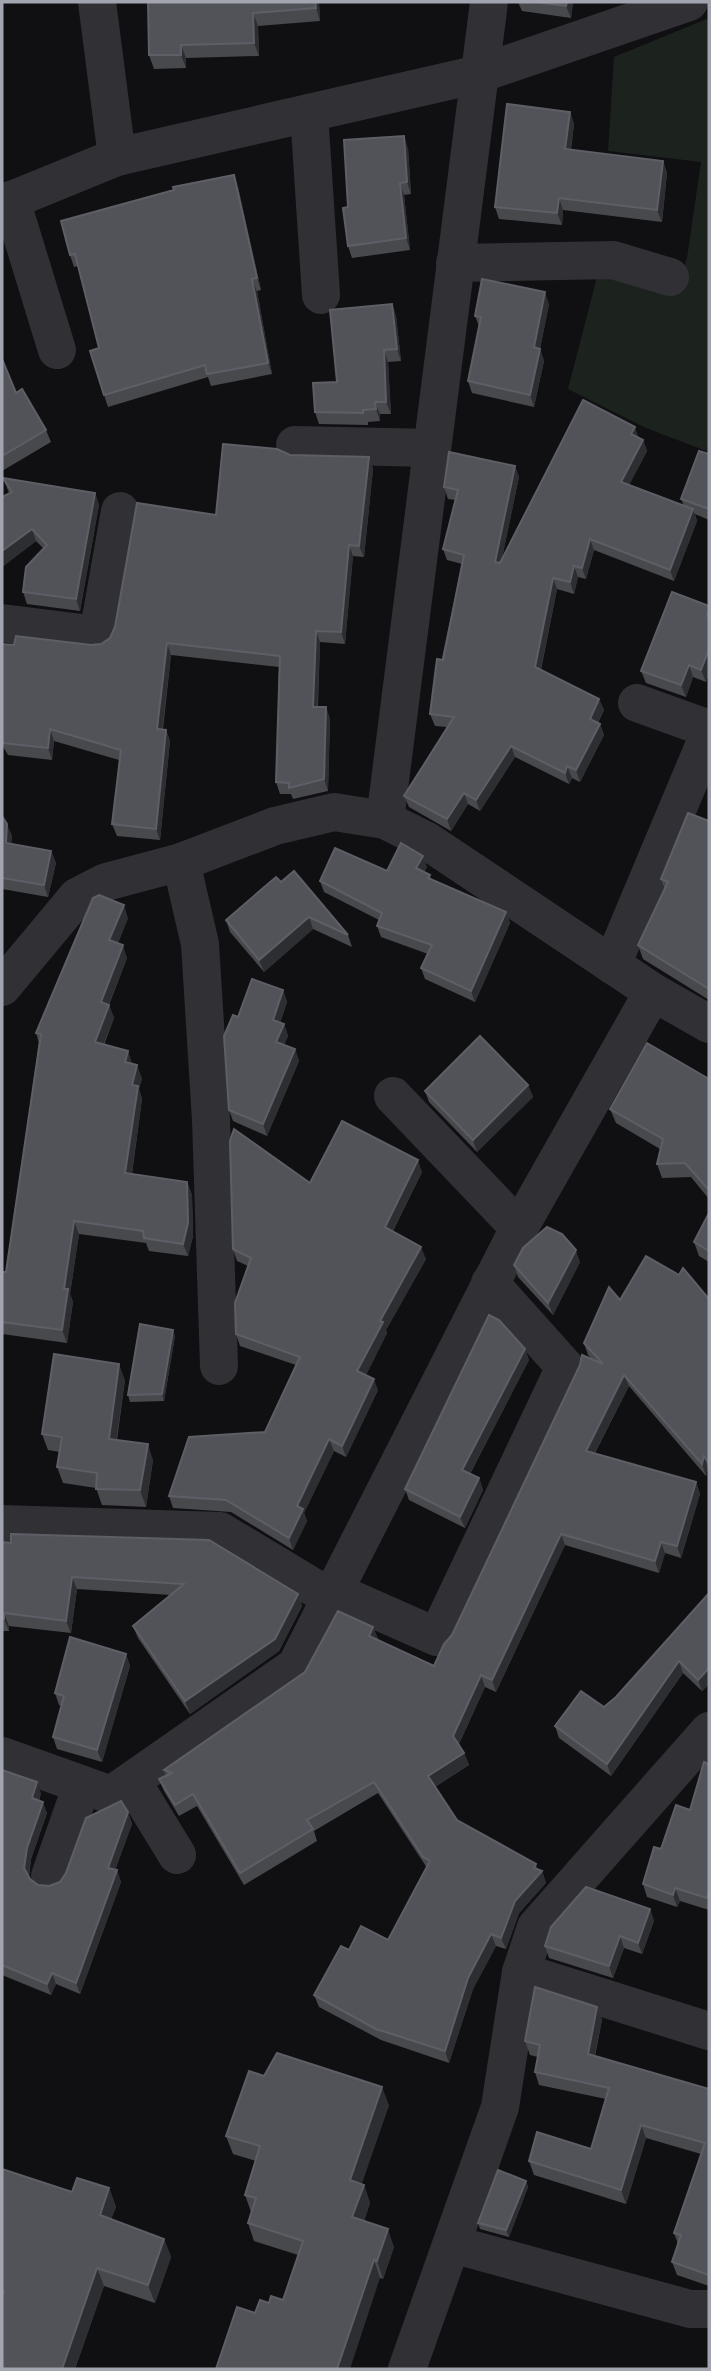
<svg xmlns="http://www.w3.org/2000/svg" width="711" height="2371" font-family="Karla,sans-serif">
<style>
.green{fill:#1c231e}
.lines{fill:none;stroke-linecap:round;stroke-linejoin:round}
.minor{stroke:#313135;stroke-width:38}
.wall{fill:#48494d}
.shaded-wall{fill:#2d2e31}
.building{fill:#515358;stroke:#5e5f66;stroke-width:2}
</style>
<rect width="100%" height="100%" fill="#100f11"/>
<path class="green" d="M 709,18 L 709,452 L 646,428 L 568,389 L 597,277 L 612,276 L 676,295 L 687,258 L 701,162 L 608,151 L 614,57 Z"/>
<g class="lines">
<g class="minor">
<path d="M 97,2 L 117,157"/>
<path d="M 309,113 L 321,295"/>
<path d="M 11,200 L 57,350"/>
<path d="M 2,204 L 117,157 L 479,74 L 689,2"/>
<path d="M 455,263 L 613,260 L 670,277"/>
<path d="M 295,445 L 432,448"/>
<path d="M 2,623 L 98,635 L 120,511"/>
<path d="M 637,703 L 709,729"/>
<path d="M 385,820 L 489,2"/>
<path d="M 181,862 L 200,944 L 211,1120 L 219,1366"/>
<path d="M 612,965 L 709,734"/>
<path d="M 2,987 L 77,897 L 106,882 L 181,862 L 275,826 L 334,812 L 385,820 L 427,841 L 653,992 L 709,1024"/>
<path d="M 393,1096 L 519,1228"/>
<path d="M 2,1524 L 220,1531 L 331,1598"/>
<path d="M 335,1592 L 437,1637 L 565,1367 L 490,1283"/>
<path d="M 2,1756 L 111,1795 L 296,1666 L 519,1228 L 653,992"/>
<path d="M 133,1783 L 177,1855"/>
<path d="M 50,1876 L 82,1785"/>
<path d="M 521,1972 L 709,2031"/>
<path d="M 452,2244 L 690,2309 L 709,2309"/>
<path d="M 407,2369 L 500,2107 L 521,1972 L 536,1927 L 709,1731"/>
</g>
</g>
<g class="wall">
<path d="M 148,2 L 319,2 L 320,21 L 258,26 L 259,56 L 186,58 L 186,68 L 154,69 L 149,55 Z"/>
<path d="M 518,2 L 573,2 L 571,18 L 522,11 Z"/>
<path d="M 570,112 L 574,124 L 571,150 L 663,161 L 667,173 L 662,222 L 563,210 L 562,225 L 499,219 L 495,207 Z"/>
<path d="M 408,148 L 411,194 L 404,195 L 410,250 L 352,258 L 348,246 L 348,207 Z"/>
<path d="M 238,187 L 261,290 L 257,291 L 272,374 L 211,386 L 208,377 L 108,407 L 104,395 L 99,348 L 78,266 L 74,267 L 70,255 Z"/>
<path d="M 392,304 L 396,316 L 401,361 L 388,362 L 391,414 L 380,414 L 380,421 L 368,422 L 368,425 L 319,424 L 315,412 L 337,382 Z"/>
<path d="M 549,304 L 540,349 L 544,361 L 534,407 L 472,393 L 468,381 L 479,326 L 475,316 Z"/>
<path d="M 2,359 L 16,393 L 46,430 L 51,442 L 2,471 Z"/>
<path d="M 638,438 L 643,440 L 647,451 L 629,485 L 684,506 L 681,499 L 709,454 L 709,520 L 695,514 L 697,521 L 674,581 L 594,550 L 586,579 L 578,577 L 574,594 L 557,589 L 541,670 L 599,699 L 604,710 L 598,723 L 600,724 L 604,735 L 580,782 L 572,778 L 569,784 L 515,757 L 480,811 L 468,804 L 451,831 L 409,807 L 404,796 L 447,727 L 435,726 L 430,714 L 462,564 L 447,560 L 443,549 L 456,500 L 448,499 L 444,487 L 515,466 L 519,477 L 502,558 Z"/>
<path d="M 290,455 L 369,457 L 373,469 L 364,557 L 353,556 L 345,644 L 320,642 L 318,707 L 326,707 L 330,719 L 328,791 L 293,799 L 291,794 L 280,794 L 276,782 L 279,667 L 171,655 L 163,729 L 166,730 L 170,741 L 160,840 L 117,836 L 112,824 L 119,760 L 54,741 L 52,760 L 8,755 L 2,745 L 2,644 L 14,645 L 91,645 L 101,644 L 110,638 L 216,515 Z"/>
<path d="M 3,478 L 95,493 L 99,505 L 80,611 L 27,604 L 23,592 L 44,549 L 36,541 L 2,567 L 2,497 L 9,493 Z"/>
<path d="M 709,606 L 709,673 L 706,682 L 693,677 L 686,697 L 646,683 L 641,671 Z"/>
<path d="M 2,816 L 12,836 L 11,844 L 51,851 L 56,863 L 48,897 L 2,889 Z"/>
<path d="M 709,821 L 709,1000 L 643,959 L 638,945 L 665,890 L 661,879 Z"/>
<path d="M 427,867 L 424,872 L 430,875 L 431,880 L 506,912 L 510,923 L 475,1002 L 425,979 L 421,968 L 428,954 L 381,937 L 377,926 L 379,920 L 324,892 L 320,881 L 387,871 Z"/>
<path d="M 281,882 L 348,935 L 352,947 L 313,929 L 264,972 L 230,932 L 226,920 Z"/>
<path d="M 128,918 L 118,943 L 127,958 L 109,1005 L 114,1018 L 104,1045 L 128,1051 L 132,1064 L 142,1078 L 139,1089 L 142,1099 L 132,1174 L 187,1182 L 192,1195 L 193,1236 L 188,1256 L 149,1251 L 146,1243 L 79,1234 L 70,1294 L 73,1302 L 67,1343 L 2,1334 L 2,1272 L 6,1272 L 39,1043 L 36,1033 Z"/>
<path d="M 283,990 L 287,1002 L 280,1023 L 284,1024 L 288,1036 L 284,1045 L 295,1049 L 299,1061 L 267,1136 L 233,1121 L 229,1110 L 238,1017 Z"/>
<path d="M 709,1079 L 709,1199 L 691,1177 L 662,1178 L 657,1164 L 660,1149 L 616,1123 L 610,1109 Z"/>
<path d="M 528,1085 L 533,1097 L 477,1152 L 429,1102 L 425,1091 Z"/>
<path d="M 422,1172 L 393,1231 L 426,1259 L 386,1330 L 387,1333 L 366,1375 L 378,1390 L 346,1457 L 334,1451 L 304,1513 L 307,1521 L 293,1550 L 231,1512 L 173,1508 L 169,1496 L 265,1432 L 296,1365 L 240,1346 L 236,1334 L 248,1266 L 237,1261 L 233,1249 L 310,1183 Z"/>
<path d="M 709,1213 L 709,1262 L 699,1256 L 694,1242 Z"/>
<path d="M 580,1262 L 553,1315 L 518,1277 L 514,1265 Z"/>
<path d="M 709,1299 L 709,1469 L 708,1468 L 706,1476 L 629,1386 L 595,1453 L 696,1482 L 700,1494 L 681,1558 L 665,1553 L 659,1573 L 565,1545 L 496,1692 L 485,1687 L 459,1744 L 464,1753 L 469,1765 L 435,1787 L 457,1820 L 542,1871 L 546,1883 L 519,1913 L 506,1949 L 496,1946 L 473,1989 L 449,2063 L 381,2040 L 319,2007 L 314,1995 L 349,1950 L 388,1940 L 427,1868 L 378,1793 L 314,1831 L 317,1841 L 244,1885 L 197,1806 L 179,1816 L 164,1791 L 159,1779 L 166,1776 L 164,1770 L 373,1627 L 378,1639 L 377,1640 L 434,1666 L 452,1635 L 593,1360 L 588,1355 L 584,1343 L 620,1300 Z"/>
<path d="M 175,1336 L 164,1401 L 130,1402 L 128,1395 Z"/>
<path d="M 525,1349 L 529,1360 L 470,1474 L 479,1478 L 483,1490 L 465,1528 L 409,1500 L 405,1489 Z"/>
<path d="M 125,1380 L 117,1440 L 153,1460 L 146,1507 L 102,1505 L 96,1488 L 63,1483 L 57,1467 L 60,1452 L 48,1450 L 42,1434 Z"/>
<path d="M 2,1542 L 298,1594 L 302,1606 L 279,1651 L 190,1714 L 138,1638 L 133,1626 L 171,1595 L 77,1589 L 71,1633 L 9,1626 L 9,1631 L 2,1631 Z"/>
<path d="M 709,1593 L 709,1684 L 702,1691 L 683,1673 L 611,1776 L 559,1738 L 555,1726 L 604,1707 L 616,1697 Z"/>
<path d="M 126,1654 L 130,1666 L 102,1762 L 57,1749 L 53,1737 L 62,1706 L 59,1705 L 55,1693 Z"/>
<path d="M 709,1764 L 709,1910 L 680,1901 L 677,1907 L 647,1897 L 643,1884 L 661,1849 L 690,1810 Z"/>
<path d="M 2,1770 L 41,1793 L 39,1801 L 47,1813 L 31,1859 L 29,1877 L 30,1879 L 38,1885 L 49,1886 L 60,1882 L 128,1812 L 132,1824 L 115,1870 L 117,1870 L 121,1882 L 80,1994 L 56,1984 L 51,1995 L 2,1975 Z"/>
<path d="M 650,1909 L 654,1921 L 642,1954 L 624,1948 L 613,1978 L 549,1958 L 545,1946 Z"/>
<path d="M 597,2007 L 602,2020 L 595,2056 L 709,2089 L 709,2286 L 677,2275 L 672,2262 L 678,2244 L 674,2233 L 701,2154 L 646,2138 L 626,2204 L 534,2175 L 529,2161 L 591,2149 L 606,2099 L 539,2085 L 535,2072 L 538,2057 L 530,2055 L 525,2041 Z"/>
<path d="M 264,2076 L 389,2105 L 361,2184 L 364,2185 L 370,2203 L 364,2221 L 394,2247 L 383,2279 L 380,2278 L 255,2313 L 269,2303 L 283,2300 L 298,2255 L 254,2241 L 248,2223 L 251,2212 L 245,2195 L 256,2161 L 233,2154 L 226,2136 Z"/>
<path d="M 2,2169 L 72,2192 L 109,2188 L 116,2207 L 111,2219 L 164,2239 L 171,2257 L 155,2303 L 104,2286 L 75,2369 L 2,2369 Z"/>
<path d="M 526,2181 L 528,2187 L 509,2237 L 480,2229 L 478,2223 Z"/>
</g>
<g class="shaded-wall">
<path d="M 315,2 L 319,2 L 320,21 L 316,8 Z"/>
<path d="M 567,2 L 573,2 L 571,18 L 566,6 Z"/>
<path d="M 253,13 L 258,26 L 259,56 L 254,43 Z"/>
<path d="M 181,45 L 186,58 L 186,68 L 181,55 Z"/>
<path d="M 570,112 L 574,124 L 569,161 L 565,149 Z"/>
<path d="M 404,136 L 408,148 L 411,194 L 407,182 Z"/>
<path d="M 663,161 L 667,173 L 662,222 L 657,210 Z"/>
<path d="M 234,175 L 238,187 L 261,290 L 257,278 Z"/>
<path d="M 400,183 L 404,195 L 410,250 L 406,238 Z"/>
<path d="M 559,198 L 563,210 L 562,225 L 557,213 Z"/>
<path d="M 252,279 L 257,291 L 272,374 L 268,363 Z"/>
<path d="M 545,292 L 549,304 L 540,349 L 544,361 L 534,407 L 530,395 L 534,347 Z"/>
<path d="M 392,304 L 396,316 L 401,361 L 397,349 Z"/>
<path d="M 384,350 L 388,362 L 391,414 L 386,402 Z"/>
<path d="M 375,402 L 380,414 L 380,421 L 376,409 Z"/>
<path d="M 635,427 L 639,439 L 631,434 Z"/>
<path d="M 643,440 L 647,451 L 625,493 L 621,482 Z"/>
<path d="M 369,457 L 373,469 L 364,557 L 359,546 Z"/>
<path d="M 515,466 L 519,477 L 499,573 L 495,562 Z"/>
<path d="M 95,493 L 99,505 L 80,611 L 76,599 Z"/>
<path d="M 693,509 L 697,521 L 674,581 L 670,570 Z"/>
<path d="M 32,529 L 36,541 L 2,567 L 2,551 Z"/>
<path d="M 590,539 L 594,550 L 586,579 L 582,568 Z"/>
<path d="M 349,545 L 353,556 L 345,644 L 341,632 Z"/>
<path d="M 574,566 L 578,577 L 574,594 L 570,582 Z"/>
<path d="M 553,578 L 557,589 L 539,678 L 535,667 Z"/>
<path d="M 316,631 L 320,642 L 317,718 L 313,707 Z"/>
<path d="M 167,643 L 171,655 L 161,740 L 157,729 Z"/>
<path d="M 709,649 L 709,673 L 706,682 L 701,670 Z"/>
<path d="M 689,665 L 693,677 L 686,697 L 681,685 Z"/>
<path d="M 599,699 L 604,710 L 594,730 L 590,719 Z"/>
<path d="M 326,707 L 330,719 L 328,791 L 324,779 Z"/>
<path d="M 600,724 L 604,735 L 580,782 L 576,770 Z"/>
<path d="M 50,729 L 54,741 L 52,760 L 48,748 Z"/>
<path d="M 166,730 L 170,741 L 160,840 L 156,829 Z"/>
<path d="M 511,746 L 515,757 L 480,811 L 476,800 Z"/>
<path d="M 567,766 L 572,778 L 569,784 L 565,773 Z"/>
<path d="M 464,793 L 468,804 L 451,831 L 447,819 Z"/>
<path d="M 7,824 L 12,836 L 10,855 L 6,843 Z"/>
<path d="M 51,851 L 56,863 L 48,897 L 44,885 Z"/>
<path d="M 423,856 L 427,867 L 420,879 L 416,868 Z"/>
<path d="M 124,905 L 128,918 L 114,953 L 109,940 Z"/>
<path d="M 506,912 L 510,923 L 475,1002 L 471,991 Z"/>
<path d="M 309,917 L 313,929 L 264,972 L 259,960 Z"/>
<path d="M 123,945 L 127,958 L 105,1014 L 101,1002 Z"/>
<path d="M 283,990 L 287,1002 L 277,1031 L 273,1020 Z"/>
<path d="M 109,1005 L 114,1018 L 99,1055 L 95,1042 Z"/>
<path d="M 284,1024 L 288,1036 L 281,1053 L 276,1042 Z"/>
<path d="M 295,1049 L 299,1061 L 267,1136 L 263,1124 Z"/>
<path d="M 128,1051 L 132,1064 L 125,1062 Z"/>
<path d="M 137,1065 L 142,1078 L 139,1089 L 142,1099 L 130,1186 L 125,1173 L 132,1085 Z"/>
<path d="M 528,1085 L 533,1097 L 477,1152 L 473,1140 Z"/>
<path d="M 418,1160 L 422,1172 L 389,1238 L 385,1227 Z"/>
<path d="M 187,1182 L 192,1195 L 193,1236 L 188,1256 L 183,1244 Z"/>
<path d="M 74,1221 L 79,1234 L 70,1294 L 73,1302 L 67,1343 L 62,1330 L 64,1289 Z"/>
<path d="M 421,1247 L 426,1259 L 386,1330 L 387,1333 L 362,1383 L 357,1371 L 380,1321 Z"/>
<path d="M 576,1250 L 580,1262 L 553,1315 L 548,1303 Z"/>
<path d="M 173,1330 L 175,1336 L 164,1401 L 162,1394 Z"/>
<path d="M 525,1349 L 529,1360 L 466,1481 L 462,1470 Z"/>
<path d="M 119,1364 L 125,1380 L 114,1455 L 109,1439 Z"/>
<path d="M 624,1375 L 629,1386 L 590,1462 L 586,1451 Z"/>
<path d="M 374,1379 L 378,1390 L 346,1457 L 342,1446 Z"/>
<path d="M 329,1439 L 334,1451 L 304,1513 L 307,1521 L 293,1550 L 289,1538 L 297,1506 Z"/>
<path d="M 148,1444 L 153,1460 L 146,1507 L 140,1490 Z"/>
<path d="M 704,1456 L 708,1468 L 706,1476 L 702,1464 Z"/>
<path d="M 479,1478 L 483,1490 L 465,1528 L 460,1517 Z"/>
<path d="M 696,1482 L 700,1494 L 681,1558 L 677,1546 Z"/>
<path d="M 561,1534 L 565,1545 L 496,1692 L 492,1680 Z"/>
<path d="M 661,1542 L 665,1553 L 659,1573 L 655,1561 Z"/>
<path d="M 72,1577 L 77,1589 L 71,1633 L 66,1621 Z"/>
<path d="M 298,1594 L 302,1606 L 279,1651 L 190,1714 L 185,1701 Z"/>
<path d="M 4,1613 L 9,1626 L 9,1631 L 4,1619 Z"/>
<path d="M 373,1627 L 378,1639 L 373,1648 L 369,1636 Z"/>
<path d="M 126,1654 L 130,1666 L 102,1762 L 97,1750 Z"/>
<path d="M 679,1661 L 683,1673 L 611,1776 L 607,1764 Z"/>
<path d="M 709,1668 L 709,1684 L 702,1691 L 698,1680 Z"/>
<path d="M 481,1675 L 485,1687 L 457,1748 L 453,1736 Z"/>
<path d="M 464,1753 L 469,1765 L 433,1788 L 428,1776 Z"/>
<path d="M 37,1782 L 41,1793 L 36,1810 L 32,1798 Z"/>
<path d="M 43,1802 L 47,1813 L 31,1859 L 28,1879 L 24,1868 L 27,1848 Z"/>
<path d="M 128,1812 L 132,1824 L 112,1879 L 108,1868 Z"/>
<path d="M 536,1864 L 539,1874 L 542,1871 L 546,1883 L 519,1913 L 506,1949 L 501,1938 L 515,1901 Z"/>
<path d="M 117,1870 L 121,1882 L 80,1994 L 76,1983 Z"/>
<path d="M 675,1888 L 680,1901 L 677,1907 L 673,1895 Z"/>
<path d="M 650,1909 L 654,1921 L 642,1954 L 638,1943 Z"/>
<path d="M 491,1934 L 496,1946 L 473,1989 L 449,2063 L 445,2051 L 468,1978 Z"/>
<path d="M 620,1936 L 624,1948 L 613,1978 L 609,1966 Z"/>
<path d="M 52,1973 L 56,1984 L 51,1995 L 47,1984 Z"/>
<path d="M 597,2007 L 602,2020 L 592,2067 L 588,2054 Z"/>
<path d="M 382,2087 L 389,2105 L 357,2198 L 350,2180 Z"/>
<path d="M 641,2125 L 646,2138 L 626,2204 L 621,2190 Z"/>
<path d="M 526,2181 L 528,2187 L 509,2237 L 506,2230 Z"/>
<path d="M 364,2185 L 370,2203 L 359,2235 L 352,2217 Z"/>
<path d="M 109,2188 L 116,2207 L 106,2233 L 100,2215 Z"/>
<path d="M 388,2229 L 394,2247 L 383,2279 L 377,2261 Z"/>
<path d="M 164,2239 L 171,2257 L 155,2303 L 148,2285 Z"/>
<path d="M 374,2260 L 380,2278 L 350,2369 L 337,2369 Z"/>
<path d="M 97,2268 L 104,2286 L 75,2369 L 62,2369 Z"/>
</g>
<g class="building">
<path d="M 148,2 L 315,2 L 316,8 L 253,13 L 254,43 L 181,45 L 181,55 L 149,55 Z"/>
<path d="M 536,2 L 567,2 L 566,6 Z"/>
<path d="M 507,104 L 570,112 L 565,149 L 663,161 L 657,210 L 559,198 L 557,213 L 495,207 Z"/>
<path d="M 404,136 L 407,182 L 400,183 L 406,238 L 348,246 L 343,208 L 348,207 L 344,140 Z"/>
<path d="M 234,175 L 257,278 L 252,279 L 268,363 L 207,374 L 205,365 L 104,395 L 90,351 L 99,348 L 75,254 L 70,255 L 61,221 L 174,190 L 173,187 Z"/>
<path d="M 482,279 L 545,292 L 534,347 L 540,349 L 530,395 L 468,381 L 481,317 L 475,316 Z"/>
<path d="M 392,304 L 397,349 L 384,350 L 386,402 L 375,402 L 376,409 L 363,410 L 363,413 L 315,412 L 313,383 L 337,382 L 330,310 Z"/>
<path d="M 2,359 L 16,393 L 22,389 L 46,430 L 2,456 Z"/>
<path d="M 583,400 L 635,427 L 631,434 L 643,440 L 621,482 L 693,509 L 670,570 L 590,539 L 582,568 L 574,566 L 570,582 L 553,578 L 535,667 L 599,699 L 590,719 L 600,724 L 576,770 L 567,766 L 565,773 L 511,746 L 476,800 L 464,793 L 447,819 L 404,796 L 454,717 L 430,714 L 437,659 L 443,660 L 464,555 L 443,549 L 458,490 L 444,487 L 449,452 L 515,466 L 495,562 L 500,563 Z"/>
<path d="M 223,444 L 277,449 L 290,455 L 369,457 L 359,546 L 349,545 L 341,632 L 316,631 L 313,707 L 326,707 L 324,779 L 289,788 L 289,783 L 276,782 L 280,656 L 167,643 L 157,729 L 166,730 L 156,829 L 112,824 L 121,750 L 50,729 L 48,748 L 3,743 L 2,741 L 2,644 L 14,645 L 16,636 L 91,645 L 101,644 L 110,638 L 115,627 L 137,503 L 216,515 Z"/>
<path d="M 699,451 L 709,454 L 709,509 L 681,499 Z"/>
<path d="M 3,478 L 95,493 L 76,599 L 23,592 L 26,567 L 47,545 L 32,529 L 2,551 L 2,497 L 12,492 Z"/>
<path d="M 672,592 L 709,606 L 709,611 L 707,616 L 709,617 L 709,649 L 701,670 L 689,665 L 681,685 L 641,671 Z"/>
<path d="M 688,813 L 709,821 L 709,989 L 638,945 L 668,882 L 661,879 Z"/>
<path d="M 2,816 L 7,824 L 6,843 L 51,851 L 44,885 L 2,878 Z"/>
<path d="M 401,843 L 423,856 L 416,868 L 430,875 L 428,878 L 506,912 L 471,991 L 421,968 L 432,945 L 377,926 L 382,913 L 320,881 L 335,848 L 387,871 Z"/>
<path d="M 294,871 L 348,935 L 309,917 L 259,960 L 226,920 L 276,877 L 281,882 Z"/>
<path d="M 99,895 L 124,905 L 109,940 L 123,945 L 101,1002 L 109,1005 L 95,1042 L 128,1051 L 125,1062 L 137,1065 L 132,1085 L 138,1086 L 125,1173 L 187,1182 L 188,1223 L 183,1244 L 144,1238 L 143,1231 L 74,1221 L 64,1289 L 68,1289 L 62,1330 L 2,1322 L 2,1272 L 6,1272 L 41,1034 L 36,1033 L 93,898 Z"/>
<path d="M 252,979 L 283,990 L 273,1020 L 284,1024 L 276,1042 L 295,1049 L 263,1124 L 229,1110 L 224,1036 L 233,1015 L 238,1017 Z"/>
<path d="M 480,1036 L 528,1085 L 473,1140 L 425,1091 Z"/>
<path d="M 647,1043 L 709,1079 L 709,1190 L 685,1163 L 657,1164 L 663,1139 L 610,1109 Z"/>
<path d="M 342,1121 L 418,1160 L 385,1227 L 421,1247 L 380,1321 L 383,1322 L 357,1371 L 374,1379 L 342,1446 L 329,1439 L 297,1506 L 303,1509 L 289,1538 L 226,1500 L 169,1496 L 189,1437 L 265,1432 L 300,1357 L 236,1334 L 235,1303 L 251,1258 L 233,1249 L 230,1141 L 234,1129 L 310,1183 Z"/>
<path d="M 709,1213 L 709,1251 L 694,1242 Z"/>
<path d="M 547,1227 L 562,1234 L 576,1250 L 548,1303 L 514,1265 L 523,1248 Z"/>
<path d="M 646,1256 L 679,1275 L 683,1268 L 709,1299 L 709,1463 L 704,1456 L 702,1464 L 624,1375 L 586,1451 L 696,1482 L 677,1546 L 661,1542 L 655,1561 L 561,1534 L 492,1680 L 481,1675 L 453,1736 L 464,1753 L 428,1776 L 457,1820 L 536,1864 L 534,1868 L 542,1871 L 515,1901 L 501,1938 L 491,1934 L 468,1978 L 445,2051 L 376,2029 L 314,1995 L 341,1946 L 349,1950 L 361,1926 L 388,1940 L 430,1861 L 423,1857 L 374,1782 L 307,1820 L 313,1829 L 240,1873 L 193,1794 L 175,1805 L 159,1779 L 172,1773 L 164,1770 L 305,1672 L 338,1611 L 373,1627 L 369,1636 L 434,1666 L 444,1644 L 452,1635 L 580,1365 L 582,1355 L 603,1364 L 584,1343 L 609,1287 L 620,1300 Z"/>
<path d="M 489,1315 L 499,1320 L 525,1349 L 462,1470 L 479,1478 L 460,1517 L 405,1489 Z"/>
<path d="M 140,1324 L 173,1330 L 162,1394 L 128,1395 Z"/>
<path d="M 54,1354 L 119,1364 L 109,1439 L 148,1444 L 140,1490 L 96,1489 L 97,1473 L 57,1467 L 62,1437 L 42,1434 Z"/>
<path d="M 11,1534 L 209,1540 L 298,1594 L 275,1639 L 185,1701 L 133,1626 L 184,1584 L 72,1577 L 66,1621 L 4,1613 L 4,1619 L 2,1619 L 2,1542 L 11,1543 Z"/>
<path d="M 709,1593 L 709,1668 L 698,1680 L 679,1661 L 607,1764 L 555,1726 L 581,1691 L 604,1707 L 616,1697 Z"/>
<path d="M 70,1637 L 126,1654 L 97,1750 L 53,1737 L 64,1696 L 55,1693 Z"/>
<path d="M 704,1762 L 709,1764 L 709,1891 L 707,1898 L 675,1888 L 673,1895 L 643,1884 L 654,1847 L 661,1849 L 676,1805 L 690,1810 Z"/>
<path d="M 2,1770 L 37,1782 L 32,1798 L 43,1802 L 27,1848 L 24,1868 L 30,1879 L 38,1885 L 49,1886 L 60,1882 L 66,1873 L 86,1818 L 121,1801 L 128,1812 L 108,1868 L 117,1870 L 76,1983 L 52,1973 L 47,1984 L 2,1965 Z"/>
<path d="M 586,1887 L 650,1909 L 638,1943 L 620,1936 L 609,1966 L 545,1946 L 551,1927 Z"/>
<path d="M 535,1987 L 597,2007 L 588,2054 L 709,2089 L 709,2275 L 672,2262 L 681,2235 L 674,2233 L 705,2143 L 641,2125 L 621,2190 L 529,2161 L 537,2132 L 591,2149 L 609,2088 L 535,2072 L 540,2045 L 525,2041 Z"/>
<path d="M 277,2053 L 382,2087 L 350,2180 L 364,2185 L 352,2217 L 388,2229 L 377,2261 L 374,2260 L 337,2369 L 216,2369 L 237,2307 L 255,2313 L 260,2300 L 269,2303 L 271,2296 L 283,2300 L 303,2241 L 248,2223 L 256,2198 L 245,2195 L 260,2146 L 226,2136 L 249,2071 L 264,2076 Z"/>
<path d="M 2,2169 L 72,2192 L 77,2178 L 109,2188 L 100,2215 L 164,2239 L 148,2285 L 97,2268 L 62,2369 L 2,2369 L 2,2296 L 4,2291 L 2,2290 Z"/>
<path d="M 498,2170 L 526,2181 L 506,2230 L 478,2223 Z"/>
</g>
<rect width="711" height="2371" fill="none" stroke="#a2a4b0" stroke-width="7"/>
</svg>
